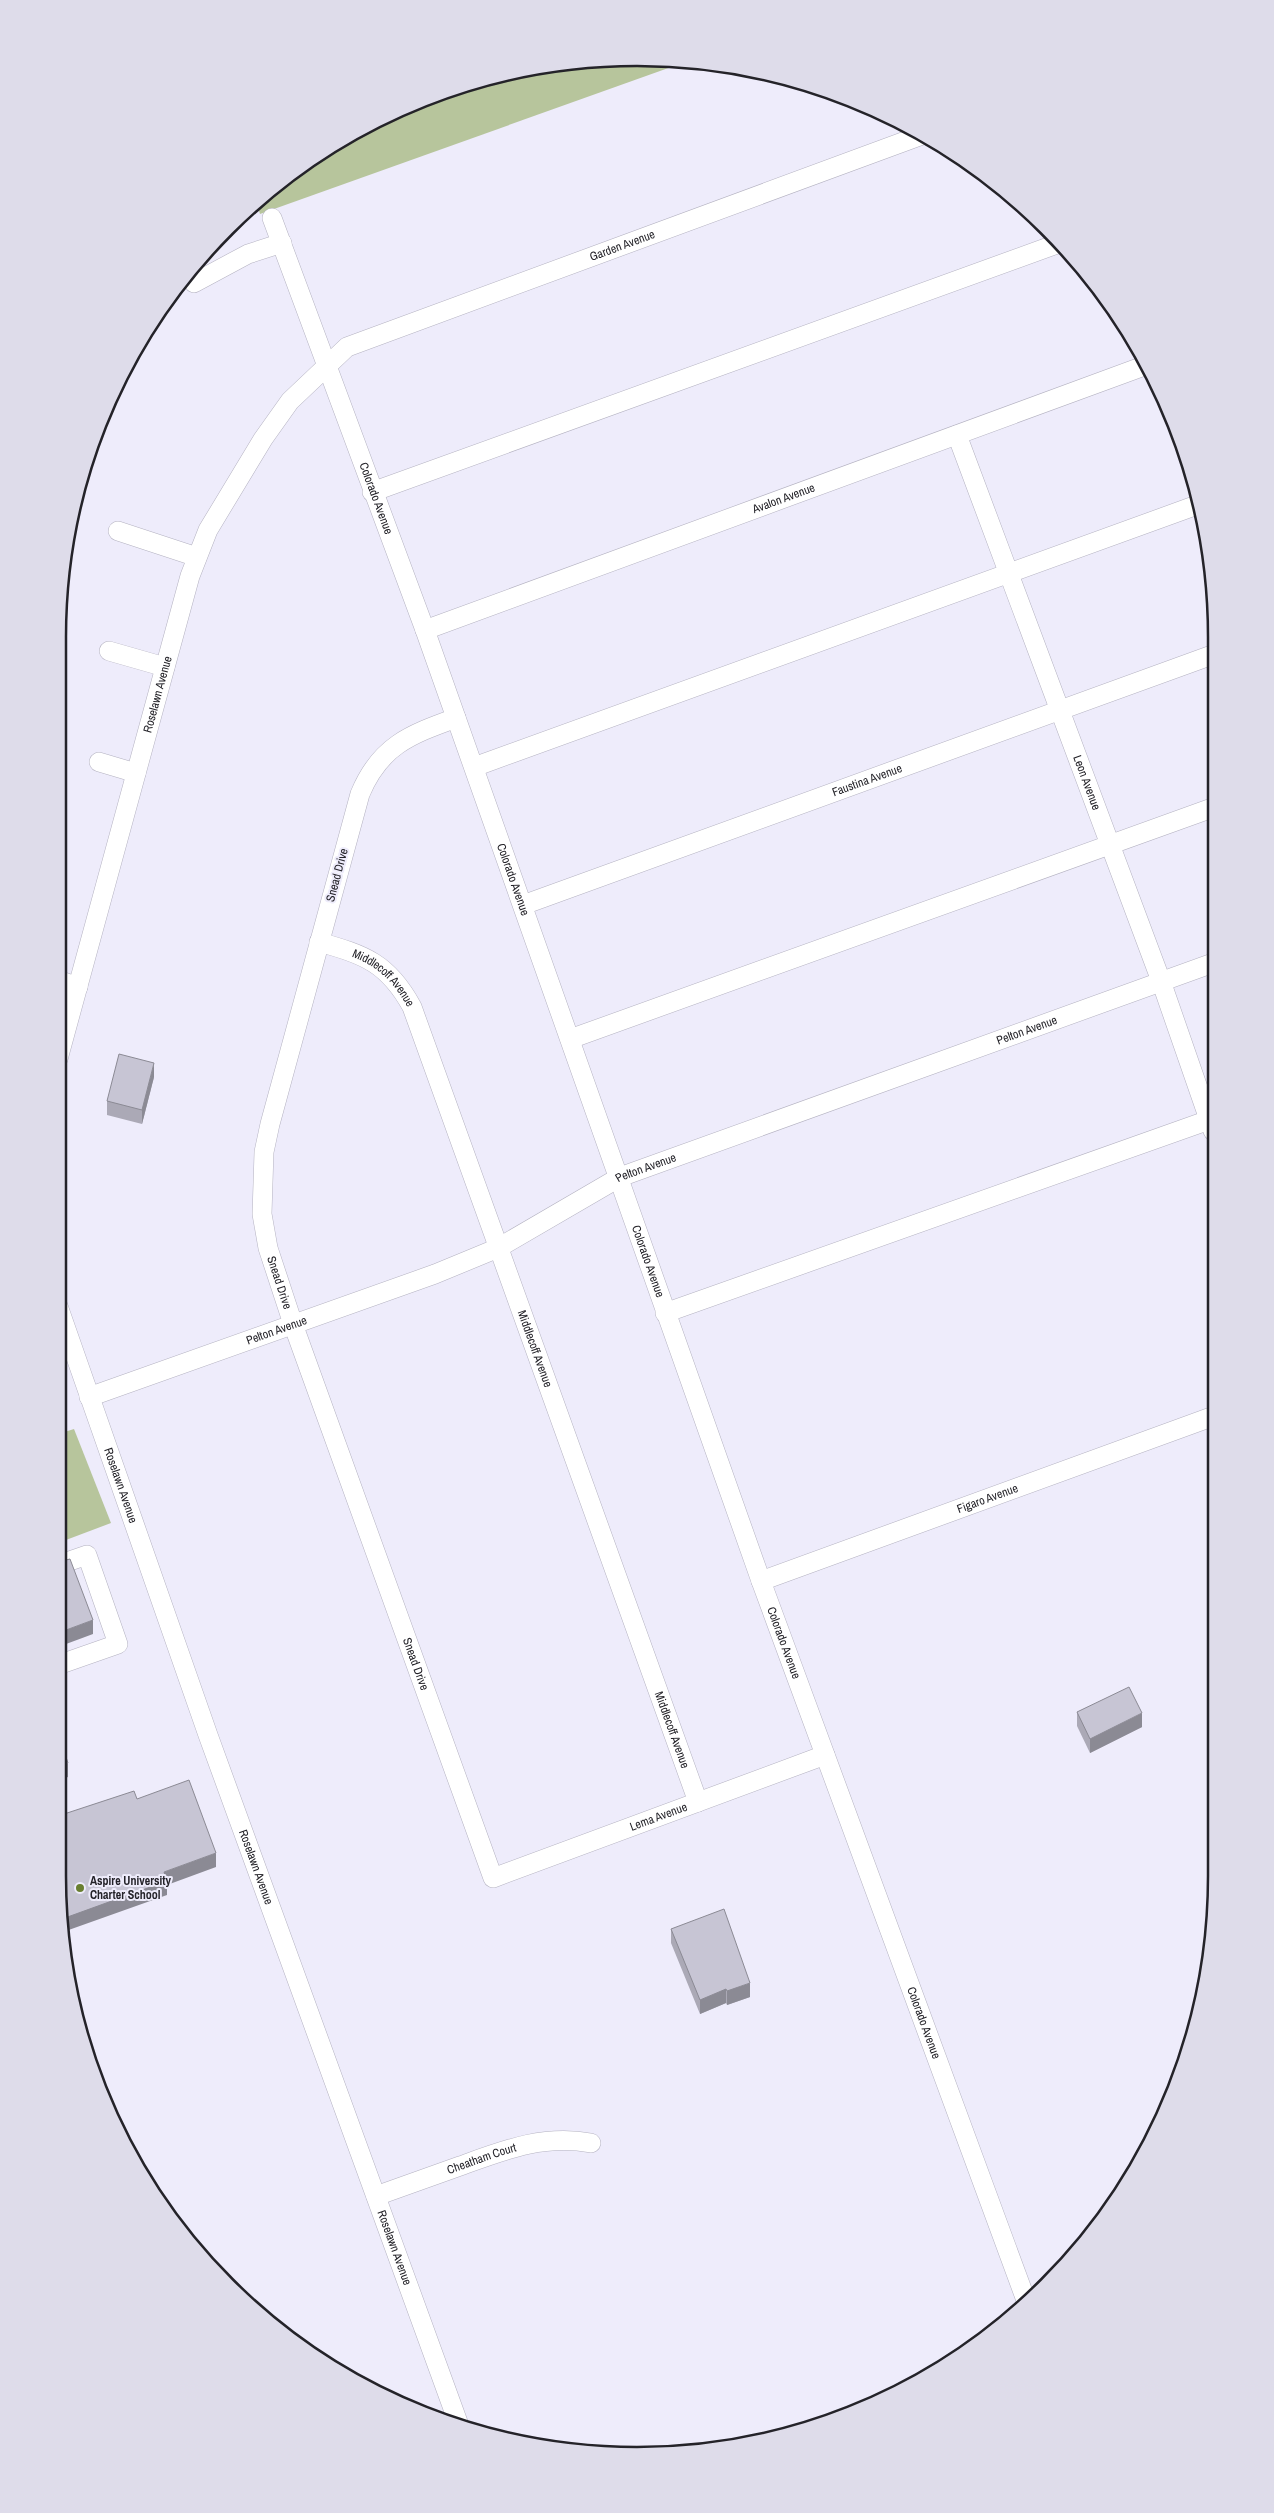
<svg xmlns="http://www.w3.org/2000/svg" width="1274" height="2513" font-family="'Archivo Narrow',sans-serif">
<style>
.green{fill:#b7c59c}
.lines{fill:none;stroke-linecap:round;stroke-linejoin:round}
.minor-casing{stroke:#b4b2c1;stroke-width:20}
.minor{stroke:#fff;stroke-width:19}
.wall{fill:#aba9b6}
.shaded-wall{fill:#8b8a94}
.building{fill:#c7c5d4;stroke:#8b8a94}
.poi-dot{fill:#697f30;stroke:#eeecfb;stroke-width:2}
.labels{text-anchor:middle;stroke-width:4;stroke-linejoin:round;paint-order:stroke}
.street-label{font-size:12px;fill:#242329;stroke:#eeecfb}
.poi-label{font-size:12px;font-weight:bold;fill:#242329;stroke:#eeecfb;text-anchor:start}
.rim{fill:none;stroke:#242329;stroke-width:2.5}
</style>
<rect width="100%" height="100%" fill="#eeecfb"/>
<g class="green">
<path d="M 675,59 L 688,61 L 260,214 L 256,201 L 347,135 L 450,88 L 561,63 Z"/>
<path d="M 74,1429 L 111,1523 L 58,1543 L 58,1434 Z"/>
</g>
<g class="lines">
<defs>
<g id="minor">
<path id="s1" d="M 272,218 L 425,630 L 761,1581 L 1027,2303"/>
<path d="M 194,283 L 248,254 L 282,243"/>
<path id="s2" d="M 957,435 L 1161,981 L 1213,1131"/>
<path d="M 372,492 L 1057,244"/>
<path d="M 118,531 L 197,557"/>
<path id="s3" d="M 425,630 L 1144,366"/>
<path d="M 109,651 L 165,667"/>
<path id="s4" d="M 456,718 C 409,735 380,746 360,794 L 270,1124 L 264,1152 L 262,1214 L 268,1248 L 293,1324 L 493,1878 L 825,1755"/>
<path d="M 99,762 L 136,773"/>
<path d="M 474,767 L 1197,505"/>
<path id="s5" d="M 523,905 L 1212,655"/>
<path id="s6" d="M 319,942 C 365,955 388,963 412,1007 L 698,1802"/>
<path d="M 58,980 L 78,987"/>
<path d="M 570,1039 L 1212,808"/>
<path id="s7" d="M 58,1059 L 190,576 L 208,530 L 263,439 L 290,401 L 347,347 L 922,135"/>
<path id="s8" d="M 58,1306 L 208,1735 L 459,2425"/>
<path d="M 665,1313 L 1209,1120"/>
<path id="s9" d="M 89,1397 L 435,1274 L 498,1248 L 620,1177 L 1213,963"/>
<path id="s10" d="M 761,1581 L 1214,1416"/>
<path d="M 58,1665 L 118,1644 L 87,1555 L 58,1565"/>
<path id="s11" d="M 376,2196 C 404,2186 432,2176 460,2166 C 504,2150 544,2134 591,2143"/>
</g>
</defs>
<use href="#minor" class="minor-casing"/>
<use href="#minor" class="minor"/>
</g>
<g class="wall">
<path d="M 154,1077 L 142,1124 L 107,1115 L 107,1101 Z"/>
<path d="M 1077,1712 L 1142,1727 L 1090,1753 L 1077,1726 Z"/>
<path d="M 671,1929 L 750,1997 L 727,2005 L 726,2003 L 700,2014 L 671,1943 Z"/>
</g>
<g class="shaded-wall">
<path d="M 154,1063 L 154,1077 L 142,1124 L 142,1110 Z"/>
<path d="M 93,1620 L 93,1634 L 58,1647 L 58,1633 Z"/>
<path d="M 1142,1713 L 1142,1727 L 1090,1753 L 1090,1739 Z"/>
<path d="M 68,1763 L 68,1777 L 58,1781 L 58,1767 Z"/>
<path d="M 216,1853 L 216,1867 L 167,1885 L 167,1895 L 63,1932 L 62,1919 L 164,1872 Z"/>
<path d="M 750,1983 L 750,1997 L 727,2005 L 727,1991 Z"/>
<path d="M 726,1989 L 726,2003 L 700,2014 L 700,2000 Z"/>
</g>
<g class="building">
<path d="M 119,1054 L 154,1063 L 142,1110 L 107,1101 Z"/>
<path d="M 70,1559 L 93,1620 L 58,1633 L 58,1562 Z"/>
<path d="M 1129,1687 L 1142,1713 L 1090,1739 L 1077,1712 Z"/>
<path d="M 58,1733 L 68,1763 L 58,1767 Z"/>
<path d="M 189,1780 L 216,1853 L 164,1872 L 167,1881 L 62,1919 L 58,1876 L 58,1816 L 134,1791 L 137,1799 Z"/>
<path d="M 724,1909 L 750,1983 L 727,1991 L 726,1989 L 700,2000 L 671,1929 Z"/>
</g>
<circle class="poi-dot" cx="80" cy="1888" r="5"/>
<g class="labels">
<g class="street-label">
<text dy="4" stroke="none"><textPath href="#s7" startOffset="1075">Garden Avenue</textPath></text>
<text dy="4" stroke="none"><textPath href="#s1" startOffset="299">Colorado Avenue</textPath></text>
<text dy="4" stroke="none"><textPath href="#s3" startOffset="382">Avalon Avenue</textPath></text>
<text dy="4" stroke="none"><textPath href="#s7" startOffset="378">Roselawn Avenue</textPath></text>
<text dy="4" stroke="none"><textPath href="#s5" startOffset="366">Faustina Avenue</textPath></text>
<text dy="4" stroke="none"><textPath href="#s2" startOffset="371">Leon Avenue</textPath></text>
<text transform="translate(337 875) rotate(-75)" y="4">Snead Drive</text>
<text dy="4" stroke="none"><textPath href="#s1" startOffset="704">Colorado Avenue</textPath></text>
<text dy="4" stroke="none"><textPath href="#s6" startOffset="76">Middlecoff Avenue</textPath></text>
<text dy="4" stroke="none"><textPath href="#s9" startOffset="1009">Pelton Avenue</textPath></text>
<text dy="4" stroke="none"><textPath href="#s9" startOffset="604">Pelton Avenue</textPath></text>
<text dy="4" stroke="none"><textPath href="#s1" startOffset="1109">Colorado Avenue</textPath></text>
<text dy="4" stroke="none"><textPath href="#s4" startOffset="631">Snead Drive</textPath></text>
<text dy="4" stroke="none"><textPath href="#s9" startOffset="199">Pelton Avenue</textPath></text>
<text dy="4" stroke="none"><textPath href="#s6" startOffset="481">Middlecoff Avenue</textPath></text>
<text dy="4" stroke="none"><textPath href="#s8" startOffset="190">Roselawn Avenue</textPath></text>
<text dy="4" stroke="none"><textPath href="#s10" startOffset="241">Figaro Avenue</textPath></text>
<text dy="4" stroke="none"><textPath href="#s1" startOffset="1514">Colorado Avenue</textPath></text>
<text dy="4" stroke="none"><textPath href="#s4" startOffset="1036">Snead Drive</textPath></text>
<text dy="4" stroke="none"><textPath href="#s6" startOffset="886">Middlecoff Avenue</textPath></text>
<text dy="4" stroke="none"><textPath href="#s4" startOffset="1440">Lema Avenue</textPath></text>
<text dy="4" stroke="none"><textPath href="#s8" startOffset="595">Roselawn Avenue</textPath></text>
<text dy="4" stroke="none"><textPath href="#s1" startOffset="1919">Colorado Avenue</textPath></text>
<text dy="4" stroke="none"><textPath href="#s11" startOffset="112">Cheatham Court</textPath></text>
<text dy="4" stroke="none"><textPath href="#s8" startOffset="1000">Roselawn Avenue</textPath></text>
</g>
<g class="poi-label">
<text x="90" y="1885">Aspire University<tspan x="90" dy="14">Charter School</tspan></text>
</g>
</g>
<path d="M0 0H1274V2513H0ZM637 66H637A571 571 0 0 1 1208 637V1876A571 571 0 0 1 637 2447H637A571 571 0 0 1 66 1876V637A571 571 0 0 1 637 66Z" fill="#dedcea" fill-rule="evenodd"/>
<path class="rim" d="M637 66H637A571 571 0 0 1 1208 637V1876A571 571 0 0 1 637 2447H637A571 571 0 0 1 66 1876V637A571 571 0 0 1 637 66Z"/>
</svg>
